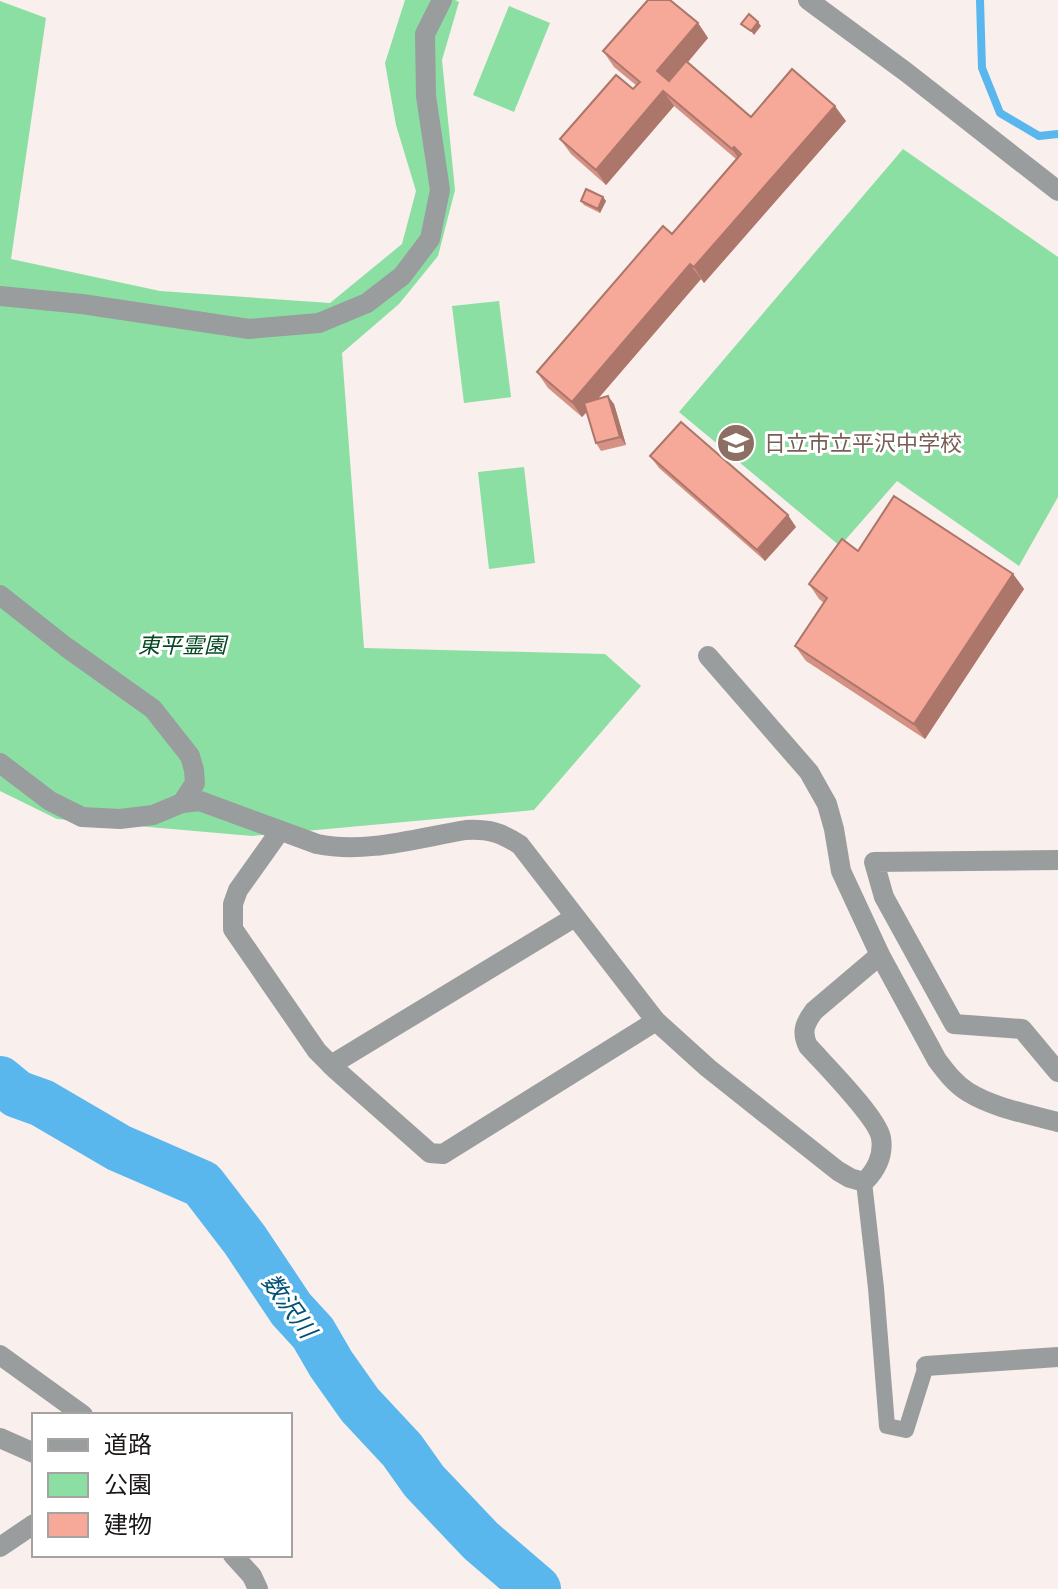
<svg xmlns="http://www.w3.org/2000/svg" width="1058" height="1589" font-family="Lora,'Noto Sans JP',serif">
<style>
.green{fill:#8bdfa3}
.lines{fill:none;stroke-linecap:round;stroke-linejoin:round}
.stream{stroke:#59b7ed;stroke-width:8}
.river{stroke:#59b7ed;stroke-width:48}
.lane{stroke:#999d9d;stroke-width:16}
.street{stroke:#999d9d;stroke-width:20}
.wall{fill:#d49184}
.shaded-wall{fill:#ac766b}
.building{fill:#f6a999;stroke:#ac766b;stroke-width:2}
.labels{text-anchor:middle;stroke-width:6;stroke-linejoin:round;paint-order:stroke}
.education-label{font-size:22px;fill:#785e54;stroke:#fff;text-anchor:start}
.park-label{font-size:22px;font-style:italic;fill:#054823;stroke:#fff}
.water-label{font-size:24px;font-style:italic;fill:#015175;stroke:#fff}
</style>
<rect width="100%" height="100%" fill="#f9efec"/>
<g class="green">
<path d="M 405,0 L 455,0 L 459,2 L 442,60 L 455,190 L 438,256 L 399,304 L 342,353 L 364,648 L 605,654 L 641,686 L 534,810 L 252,836 L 57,819 L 0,791 L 0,1 L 46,18 L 11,259 L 160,291 L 330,303 L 402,244 L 416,191 L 396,125 L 385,63 Z"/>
<path d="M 509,6 L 550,23 L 514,112 L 473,95 Z"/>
<path d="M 903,149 L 1058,257 L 1058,497 L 1019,566 L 897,481 L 840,546 L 679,412 Z"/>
<path d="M 499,301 L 511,397 L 464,403 L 452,306 Z"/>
<path d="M 524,467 L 535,563 L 489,569 L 478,472 Z"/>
</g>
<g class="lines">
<path class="stream" d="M 980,0 L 982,68 L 1000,113 L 1039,136 L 1058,134"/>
<path class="river" d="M 0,1080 L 17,1094 L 42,1103 L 119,1148 L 202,1184 L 245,1240 L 291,1309 L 313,1333 L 331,1364 L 360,1405 L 402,1450 L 424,1481 L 481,1541 L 537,1589"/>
<path class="lane" d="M 864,1182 L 876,1288 L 887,1426 L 906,1430 L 926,1366"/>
<g class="street">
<path d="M 808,0 L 906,72 L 1058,191"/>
<path d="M 0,296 L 82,304 L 249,329 L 319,323 L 367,303 L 402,276 L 430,239 L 440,190 L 426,96 L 425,34 L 442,0"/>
<path d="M 0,595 L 66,647 L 153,709 L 190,756 L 194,770 L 195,783 L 182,803"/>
<path d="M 708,656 L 809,772 L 827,804 L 834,829 L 841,871 L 880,955 L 937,1060 C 946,1072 955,1084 968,1092 C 994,1108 1028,1114 1058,1122"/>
<path d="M 0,763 L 50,801 L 82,817 L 120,819 L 153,815 L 182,803 L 200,801 L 317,844 C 366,854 417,838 466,830 C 489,829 500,832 520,845 L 656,1021 L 708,1068 L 838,1171 L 850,1178 L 864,1182 C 876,1171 884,1155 881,1138 C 878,1118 824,1064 808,1046 C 801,1032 805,1023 814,1011 L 880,955"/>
<path d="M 280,831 L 238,890 L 233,904 L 233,929 L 317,1051 L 335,1069 L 430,1153 L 443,1154 L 656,1021"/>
<path d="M 1058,860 L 874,862 L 884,897 L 954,1024 L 1022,1029 L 1058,1072"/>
<path d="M 331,1065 L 575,917"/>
<path d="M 0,1355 L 83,1415"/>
<path d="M 926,1366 L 1058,1357"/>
<path d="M 0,1438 L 34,1453"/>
<path d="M 0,1547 L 34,1524"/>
<path d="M 233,1555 L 252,1576 L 258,1589"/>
</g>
</g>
<g class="wall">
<path d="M 698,23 L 708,38 L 687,62 L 751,117 L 846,121 L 704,283 L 701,279 L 598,399 L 614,404 L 626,445 L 601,451 L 596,443 L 587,412 L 582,417 L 548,388 L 537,372 L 672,234 L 736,159 L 674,106 L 606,185 L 571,154 L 560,139 L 633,89 L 637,86 L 614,67 L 603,51 Z"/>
<path d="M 603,197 L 606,201 L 600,213 L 584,205 L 581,201 Z"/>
<path d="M 650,456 L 796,527 L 765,561 L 659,468 Z"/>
<path d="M 858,551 L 1013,574 L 1024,589 L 925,739 L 806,661 L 795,646 L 824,603 L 819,599 L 809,584 Z"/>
</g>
<g class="shaded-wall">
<path d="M 758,22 L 761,26 L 754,35 L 751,31 Z"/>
<path d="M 698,23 L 708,38 L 668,86 L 657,71 Z"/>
<path d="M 663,91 L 674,106 L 606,185 L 596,170 Z"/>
<path d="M 835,106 L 846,121 L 704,283 L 694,267 Z"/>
<path d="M 734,147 L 744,162 L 743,164 L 732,149 Z"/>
<path d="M 603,197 L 606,201 L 600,213 L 598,209 Z"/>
<path d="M 690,264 L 701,279 L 582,417 L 572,402 Z"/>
<path d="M 608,396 L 614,404 L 626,445 L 620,437 Z"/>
<path d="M 788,515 L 796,527 L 765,561 L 757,550 Z"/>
<path d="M 1013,574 L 1024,589 L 925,739 L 914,724 Z"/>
</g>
<g class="building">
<path d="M 648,0 L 670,0 L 698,23 L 657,71 L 669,81 L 686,61 L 751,117 L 792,69 L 835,106 L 694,267 L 690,264 L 572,402 L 537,372 L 663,226 L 672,234 L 741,154 L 734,147 L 732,149 L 663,91 L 596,170 L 560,139 L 616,75 L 633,89 L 640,82 L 603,51 Z"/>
<path d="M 749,14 L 758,22 L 751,31 L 741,24 Z"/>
<path d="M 586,189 L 603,197 L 598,209 L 581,201 Z"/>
<path d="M 608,396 L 620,437 L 596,443 L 584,403 Z"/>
<path d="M 681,422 L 788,515 L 757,550 L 650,456 Z"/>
<path d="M 894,496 L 1013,574 L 914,724 L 795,646 L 827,598 L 809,584 L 842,539 L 858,551 Z"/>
</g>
<defs>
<symbol id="school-disc" viewBox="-11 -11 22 22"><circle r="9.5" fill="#8d6e63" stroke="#fff"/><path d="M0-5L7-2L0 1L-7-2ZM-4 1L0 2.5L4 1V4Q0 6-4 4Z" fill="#fff"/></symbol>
</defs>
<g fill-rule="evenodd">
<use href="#school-disc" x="714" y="421" width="44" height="44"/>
</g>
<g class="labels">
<g class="education-label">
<text x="764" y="451">日立市立平沢中学校</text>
</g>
<g class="park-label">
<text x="182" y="653">東平霊園</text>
</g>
<g class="water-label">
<text transform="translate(289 1306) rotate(54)" y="8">数沢川</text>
</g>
</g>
<rect x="32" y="1413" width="260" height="144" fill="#ffffff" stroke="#a4a3a2" stroke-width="2"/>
<rect x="48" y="1439" width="40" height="12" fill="#999d9d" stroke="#a4a3a2" stroke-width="2"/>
<text x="104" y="1453" font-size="24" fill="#1b1817">道路</text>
<rect x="48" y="1473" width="40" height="24" fill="#8bdfa3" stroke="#a4a3a2" stroke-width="2"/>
<text x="104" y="1493" font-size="24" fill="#1b1817">公園</text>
<rect x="48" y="1513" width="40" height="24" fill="#f6a999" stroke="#a4a3a2" stroke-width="2"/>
<text x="104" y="1533" font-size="24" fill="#1b1817">建物</text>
</svg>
